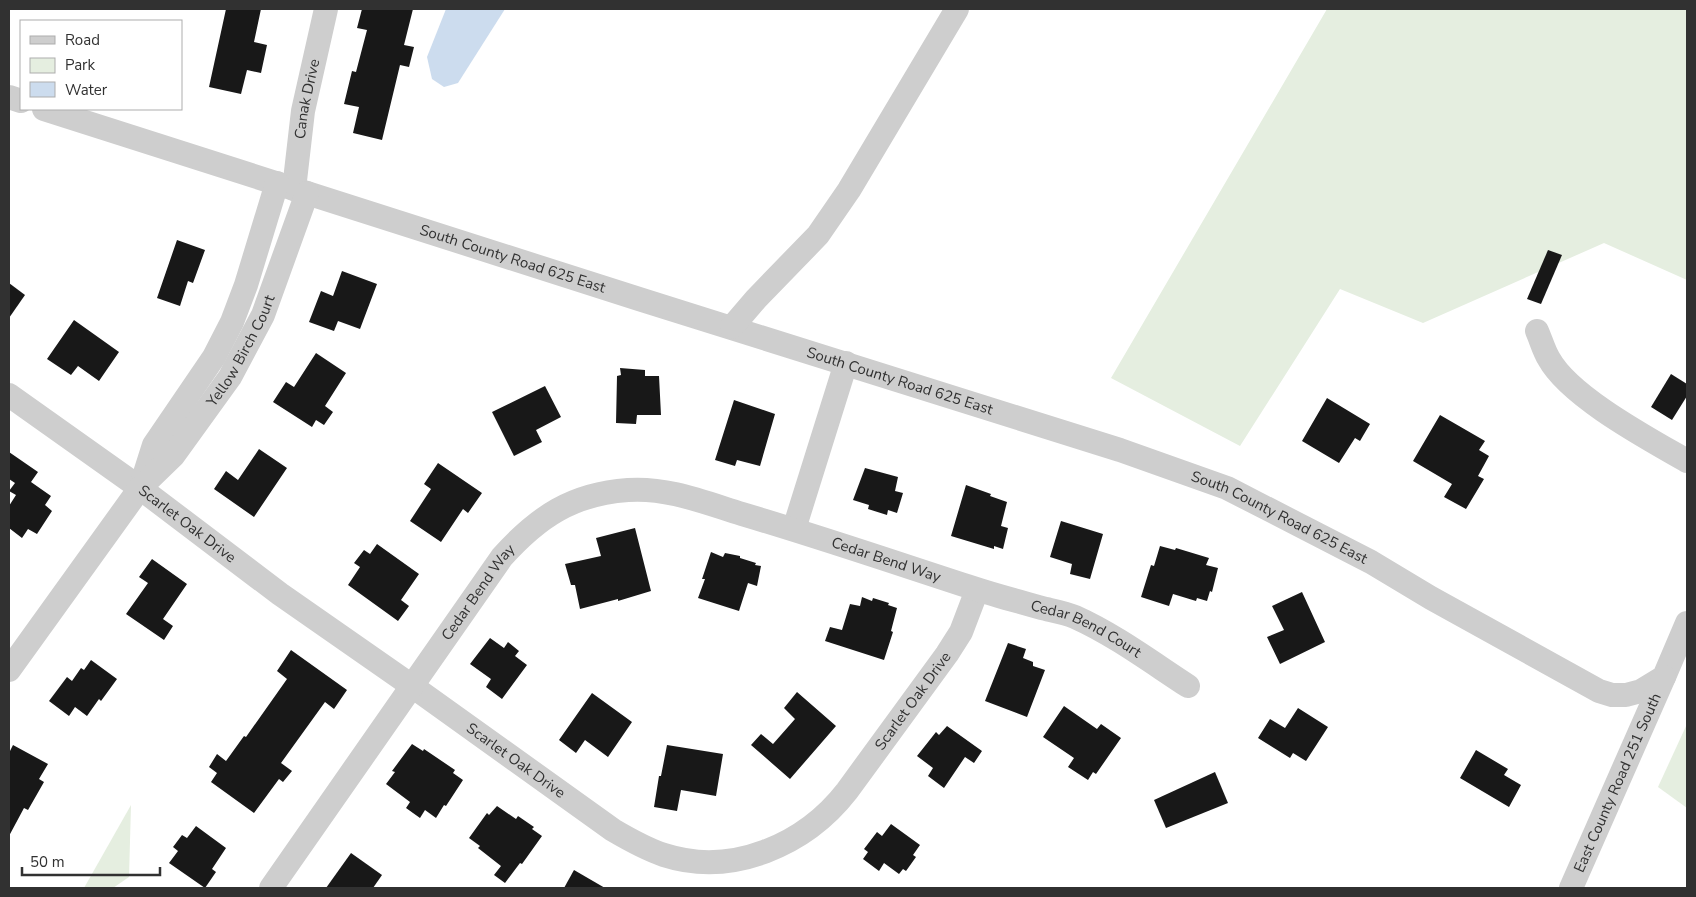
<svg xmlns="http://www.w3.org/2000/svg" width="1696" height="897" font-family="'Nunito Sans',sans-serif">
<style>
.green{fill:#e5eee0}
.water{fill:#ccdcee}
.building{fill:#181818}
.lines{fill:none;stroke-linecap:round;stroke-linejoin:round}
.minor{stroke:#cecece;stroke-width:24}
.labels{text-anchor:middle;stroke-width:5;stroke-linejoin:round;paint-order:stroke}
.street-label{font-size:15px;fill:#313131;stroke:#fff}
</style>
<rect width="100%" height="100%" fill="#fff"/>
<g class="green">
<path d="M 1327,9 L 1687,9 L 1687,280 L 1604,243 L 1423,323 L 1340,289 L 1240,446 L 1111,378 Z"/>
<path d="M 1687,724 L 1687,808 L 1658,787 Z"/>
<path d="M 131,805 L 129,877 L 113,888 L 84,888 Z"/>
</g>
<path class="water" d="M 446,9 L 505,9 L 458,83 L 444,87 L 432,79 L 427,57 Z"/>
<g class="building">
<path d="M 226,9 L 261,9 L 254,42 L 267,45 L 261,73 L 247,70 L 241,94 L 209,87 Z"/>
<path d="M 362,9 L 413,9 L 404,45 L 414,47 L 409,67 L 400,65 L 382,140 L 353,133 L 359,107 L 344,104 L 352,71 L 356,72 L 367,30 L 357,28 Z"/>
<path d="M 177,240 L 205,250 L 193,283 L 188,281 L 180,306 L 157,298 Z"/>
<path d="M 1548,250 L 1562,255 L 1541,304 L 1527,299 Z"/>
<path d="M 342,271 L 377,284 L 360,329 L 338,321 L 334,331 L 309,322 L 321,291 L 333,296 Z"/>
<path d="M 9,283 L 25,295 L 9,318 Z"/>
<path d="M 74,320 L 119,352 L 99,381 L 78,366 L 71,375 L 47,359 Z"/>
<path d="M 316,353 L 346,373 L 325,406 L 333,412 L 324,425 L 316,420 L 312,427 L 273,402 L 286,382 L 294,387 Z"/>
<path d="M 620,368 L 645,370 L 645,376 L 659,376 L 661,415 L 637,415 L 636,424 L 616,423 L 617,376 L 621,375 Z"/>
<path d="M 1671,374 L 1687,384 L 1687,396 L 1672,420 L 1651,407 Z"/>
<path d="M 545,386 L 561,417 L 536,430 L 542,442 L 514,456 L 492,412 Z"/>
<path d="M 1327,398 L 1370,424 L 1360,441 L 1355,438 L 1339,463 L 1302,441 Z"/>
<path d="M 734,400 L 775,414 L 760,466 L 737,460 L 735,466 L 715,460 Z"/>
<path d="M 1440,415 L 1485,441 L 1479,450 L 1489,456 L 1478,476 L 1484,479 L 1466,509 L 1444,497 L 1452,484 L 1413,461 Z"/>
<path d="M 259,449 L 287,468 L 254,517 L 214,489 L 226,471 L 238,480 Z"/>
<path d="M 9,452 L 38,472 L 31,482 L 51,496 L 45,505 L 52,511 L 37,534 L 28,529 L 22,538 L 9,528 L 9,506 L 16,495 L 9,491 L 15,483 L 9,479 Z"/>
<path d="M 438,463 L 482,493 L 468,513 L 463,509 L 441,542 L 410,521 L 431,489 L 424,484 Z"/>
<path d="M 865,468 L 898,477 L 895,491 L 903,493 L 897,513 L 888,510 L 887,515 L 868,509 L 869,505 L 853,500 Z"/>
<path d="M 966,485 L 991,494 L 990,496 L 1007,502 L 1001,526 L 1008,528 L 1003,549 L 994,546 L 994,549 L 951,536 Z"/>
<path d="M 1061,521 L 1103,534 L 1090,579 L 1070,574 L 1072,564 L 1050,557 Z"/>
<path d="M 635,528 L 651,591 L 618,601 L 618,599 L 580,609 L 575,585 L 571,585 L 565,564 L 601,556 L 596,538 Z"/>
<path d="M 377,544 L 419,574 L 401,600 L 409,606 L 398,621 L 348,585 L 360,567 L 354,563 L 364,550 L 370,554 Z"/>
<path d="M 1160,546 L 1175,550 L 1176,548 L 1209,558 L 1206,565 L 1218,568 L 1212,592 L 1210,591 L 1207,601 L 1197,598 L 1196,601 L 1173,594 L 1169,606 L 1141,597 L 1151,565 L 1154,566 Z"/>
<path d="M 711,552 L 723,557 L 725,553 L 740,556 L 740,558 L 756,563 L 755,565 L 761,566 L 757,586 L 748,583 L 739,611 L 698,598 L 705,579 L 702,579 Z"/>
<path d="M 152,559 L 187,584 L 163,619 L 173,626 L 164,640 L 126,614 L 148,583 L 139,577 Z"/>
<path d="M 1302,592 L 1325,642 L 1280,664 L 1267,637 L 1284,630 L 1272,606 Z"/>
<path d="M 862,597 L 872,601 L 873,598 L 889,603 L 888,605 L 897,608 L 891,631 L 893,632 L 884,660 L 825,641 L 830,627 L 842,630 L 850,604 L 860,606 Z"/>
<path d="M 490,638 L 504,648 L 508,642 L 519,651 L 515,656 L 527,665 L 502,699 L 486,687 L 491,679 L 470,664 Z"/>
<path d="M 1008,643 L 1026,649 L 1023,658 L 1033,662 L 1033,666 L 1045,670 L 1027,717 L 985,701 Z"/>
<path d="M 291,650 L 347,690 L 334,709 L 325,702 L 281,763 L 292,771 L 283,782 L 279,779 L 254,813 L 211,782 L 217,773 L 209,767 L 217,754 L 226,761 L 244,736 L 246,737 L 287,679 L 277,671 Z"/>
<path d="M 91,660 L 117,679 L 101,701 L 99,699 L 87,716 L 75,707 L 69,716 L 49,701 L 67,677 L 72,681 L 81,668 L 84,670 Z"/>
<path d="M 797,692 L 836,726 L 790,779 L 751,745 L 761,734 L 773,744 L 795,719 L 784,708 Z"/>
<path d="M 592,693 L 632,722 L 608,757 L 585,740 L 576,753 L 559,740 Z"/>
<path d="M 1064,706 L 1097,729 L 1101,724 L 1121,738 L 1096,774 L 1093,772 L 1088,780 L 1068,767 L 1074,758 L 1043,737 Z"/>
<path d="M 1298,708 L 1328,727 L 1306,761 L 1293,753 L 1290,758 L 1258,738 L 1270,719 L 1285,728 Z"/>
<path d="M 947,726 L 982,751 L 974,763 L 965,757 L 944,788 L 928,776 L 933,768 L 917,756 L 936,732 L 939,735 Z"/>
<path d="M 412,744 L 423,751 L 424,749 L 455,770 L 453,773 L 463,780 L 446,806 L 444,805 L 436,818 L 425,810 L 420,818 L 406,808 L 410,802 L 386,784 L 395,772 L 392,771 Z"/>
<path d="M 13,745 L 48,764 L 39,779 L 44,782 L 28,810 L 24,808 L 9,836 L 9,753 Z"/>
<path d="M 667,745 L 723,754 L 716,796 L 681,790 L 677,811 L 654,807 L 659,776 L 661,776 Z"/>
<path d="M 1476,750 L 1508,769 L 1504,775 L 1521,785 L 1509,807 L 1460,778 Z"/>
<path d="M 1215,772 L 1228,803 L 1166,828 L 1154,800 Z"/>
<path d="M 497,806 L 516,819 L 518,816 L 534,827 L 532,829 L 542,836 L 522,864 L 520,863 L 505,883 L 494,875 L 501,866 L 478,848 L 480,846 L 469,838 L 487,813 L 489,815 Z"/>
<path d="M 891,824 L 920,845 L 913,855 L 916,857 L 906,871 L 903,869 L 899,874 L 884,863 L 879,871 L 863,859 L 868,852 L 864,849 L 877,832 L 882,836 Z"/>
<path d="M 196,826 L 226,848 L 212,869 L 216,872 L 205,888 L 169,863 L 178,851 L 173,847 L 182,835 L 187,838 Z"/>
<path d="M 351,853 L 382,875 L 373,888 L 326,888 Z"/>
<path d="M 574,870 L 605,888 L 564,888 Z"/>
</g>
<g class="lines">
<g class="minor">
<path d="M 9,97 L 21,101"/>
<path id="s1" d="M 44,109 L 639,299 L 1120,450 L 1227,488 L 1371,562 L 1431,598 L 1599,691 L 1612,695 L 1626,695 L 1641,691 L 1664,677 L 1687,623"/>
<path id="s2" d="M 294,189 L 303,111 L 326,9"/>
<path d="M 732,327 L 756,299 L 818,235 L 849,190 L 957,9"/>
<path d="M 1537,331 C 1541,340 1544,351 1549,359 C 1570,397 1649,439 1687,461"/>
<path id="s3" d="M 9,395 L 140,488 L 280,594 L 412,686 L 613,830 C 630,840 646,849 664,855 C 732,877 805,845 847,791 L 947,654 L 961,632 L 977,590"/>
<path d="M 141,486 L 154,445 L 214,357 L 232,322 L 246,285 L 277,183"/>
<path d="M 794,529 L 846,363"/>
<path id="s4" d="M 9,670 L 140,488 L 173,456 L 230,377 L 263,315 L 307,193"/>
<path id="s5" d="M 271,888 L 502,557 C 538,517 572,494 628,490 C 667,487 706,503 742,514 C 820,537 896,563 973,588 C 997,596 1021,602 1046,609 C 1055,611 1066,613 1075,617 C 1115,635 1151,662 1188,686"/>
<path id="s6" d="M 1571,888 L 1664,677"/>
</g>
</g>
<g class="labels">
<g class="street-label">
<text dy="5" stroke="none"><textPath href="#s2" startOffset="91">Canak Drive</textPath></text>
<text dy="5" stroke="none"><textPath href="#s1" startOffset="492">South County Road 625 East</textPath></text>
<text dy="5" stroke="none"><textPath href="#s4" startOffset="396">Yellow Birch Court</textPath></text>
<text dy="5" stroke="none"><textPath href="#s1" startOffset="898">South County Road 625 East</textPath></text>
<text dy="5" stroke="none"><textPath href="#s1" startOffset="1302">South County Road 625 East</textPath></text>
<text dy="5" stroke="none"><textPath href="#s3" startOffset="220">Scarlet Oak Drive</textPath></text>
<text dy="5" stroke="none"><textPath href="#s5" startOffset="819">Cedar Bend Way</textPath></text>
<text dy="5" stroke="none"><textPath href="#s5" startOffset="361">Cedar Bend Way</textPath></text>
<text dy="5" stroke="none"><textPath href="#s5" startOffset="1031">Cedar Bend Court</textPath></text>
<text dy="5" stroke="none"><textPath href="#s3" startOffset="1119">Scarlet Oak Drive</textPath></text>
<text dy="5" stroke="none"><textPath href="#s3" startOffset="625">Scarlet Oak Drive</textPath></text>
<text dy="5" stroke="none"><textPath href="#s6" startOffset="115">East County Road 251 South</textPath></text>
</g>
</g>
<rect width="1696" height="897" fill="none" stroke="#313131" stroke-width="20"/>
<rect x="20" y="20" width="162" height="90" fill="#ffffff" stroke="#adadad"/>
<rect x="30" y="36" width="25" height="8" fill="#cecece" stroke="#adadad"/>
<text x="65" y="45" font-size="15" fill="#313131">Road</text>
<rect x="30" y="58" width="25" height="15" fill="#e5eee0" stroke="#adadad"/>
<text x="65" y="70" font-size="15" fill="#313131">Park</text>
<rect x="30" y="82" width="25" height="15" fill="#ccdcee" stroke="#adadad"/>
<text x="65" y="95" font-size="15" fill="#313131">Water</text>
<path d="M22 867v8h138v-8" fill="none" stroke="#313131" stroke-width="2.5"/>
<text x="30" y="867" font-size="15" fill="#313131" stroke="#ffffff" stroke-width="4" paint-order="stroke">50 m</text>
</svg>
